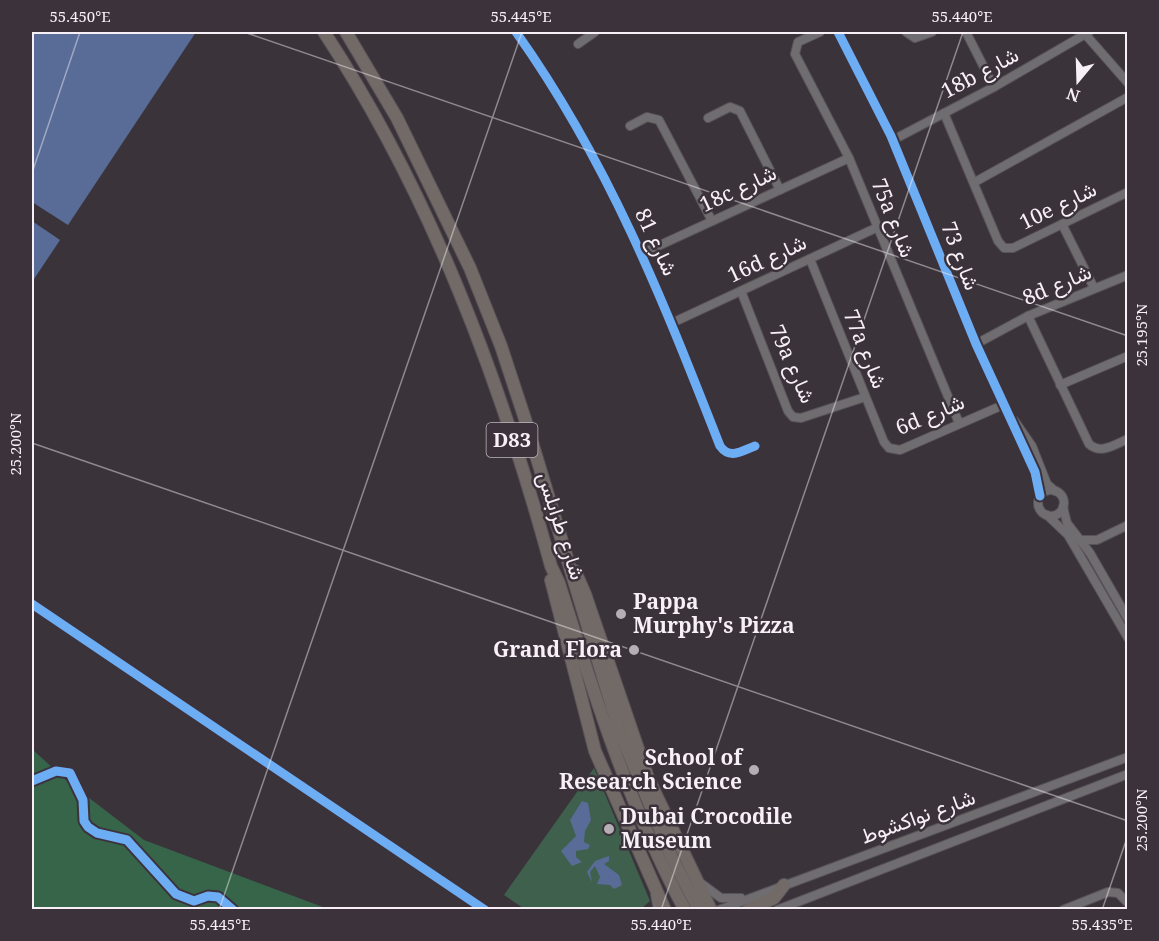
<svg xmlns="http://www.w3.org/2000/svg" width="1159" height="941" font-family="'Noto Serif',Vazirmatn,serif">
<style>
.green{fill:#3e604c}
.forest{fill:#37654a}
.water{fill:#586c97}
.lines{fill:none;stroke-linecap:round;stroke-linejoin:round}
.minor-casing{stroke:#595359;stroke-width:10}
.highway-casing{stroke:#595359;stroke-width:14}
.minor{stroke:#706d70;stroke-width:8}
.highway{stroke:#716a66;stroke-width:12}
.cycleway-casing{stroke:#3c323c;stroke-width:13}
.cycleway{stroke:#6dadf4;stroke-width:9}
.ticks{fill:none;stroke:#f7f1f7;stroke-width:1.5;stroke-opacity:0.45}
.poi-dot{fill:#b5afb5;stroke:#3c323c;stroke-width:2}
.labels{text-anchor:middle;stroke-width:5;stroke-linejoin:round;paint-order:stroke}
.shield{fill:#3c323c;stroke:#bfb8bf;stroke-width:1.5}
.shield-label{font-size:20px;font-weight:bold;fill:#f7f1f7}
.street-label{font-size:21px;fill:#f7f1f7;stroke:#3c323c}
.poi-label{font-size:21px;font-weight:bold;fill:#f7f1f7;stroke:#3c323c;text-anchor:start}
.neatline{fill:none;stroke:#f7f1f7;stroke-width:2}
.ticks-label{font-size:15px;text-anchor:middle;fill:#f7f1f7}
</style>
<rect width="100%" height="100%" fill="#3a343a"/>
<path class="green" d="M 594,768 L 650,901 L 641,909 L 526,910 L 504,895 Z"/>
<path class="forest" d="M 32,749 L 67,781 L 144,840 L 328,909 L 32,909 Z"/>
<g class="water">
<path d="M 32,32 L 196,32 L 68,225 L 32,202 Z"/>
<path d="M 32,221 L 60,240 L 32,282 Z"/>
<path d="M 582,801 L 588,803 L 591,820 L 585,831 L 584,842 L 590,845 L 588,849 L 576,851 L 576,857 L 582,862 L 572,866 L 561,851 L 576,836 L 570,820 Z"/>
<path d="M 609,856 L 609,861 L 604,864 L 619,875 L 622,885 L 614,889 L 610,885 L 597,884 L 600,877 L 595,866 L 590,872 L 592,882 L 587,872 L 595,861 Z"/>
</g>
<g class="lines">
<defs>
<g id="minor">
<path d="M 516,32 C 609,163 662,298 720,446 C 730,460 742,451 755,446"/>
<path d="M 820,32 L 798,42 L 795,54 L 849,158 L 959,423"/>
<path d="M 838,32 L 891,136 L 976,344 L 1035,472 L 1040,496"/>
<path d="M 906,32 L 915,38 L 932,32"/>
<path d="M 966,32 L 994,87"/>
<path d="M 1085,34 L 1128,83"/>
<path d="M 578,44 L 595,32"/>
<path d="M 944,113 L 998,241 L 1004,248 L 1013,248 L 1128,192"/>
<path d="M 708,118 L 730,107 L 740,111 L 780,190"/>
<path d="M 630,126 L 647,117 L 659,120 L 712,221"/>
<path d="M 893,140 L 994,87 L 1089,32"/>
<path d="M 975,182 L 1128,97"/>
<path d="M 1062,224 L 1094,288"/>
<path d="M 643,253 L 849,158"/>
<path d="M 810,259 L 884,442 L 889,448 L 900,450 L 1003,405"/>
<path d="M 741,291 L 788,411 L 793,417 L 801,418 L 865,397"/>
<path d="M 1028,316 L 1089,444 C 1101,455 1115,444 1128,439"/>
<path d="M 672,323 L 878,227"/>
<path d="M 976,344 L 1028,316 L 1128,275"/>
<path d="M 1060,385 L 1128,356"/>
<path d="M 1014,420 L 1032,446 L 1047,484 L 1055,491"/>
<circle cx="1051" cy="503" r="13"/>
<path d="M 1063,507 L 1067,523 L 1090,553 L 1128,619"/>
<path d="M 1047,515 L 1068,535 L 1128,638"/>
<path d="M 1081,540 L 1097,540 L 1128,525"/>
<path d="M 32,604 L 485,910"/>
<path d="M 702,884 L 721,898 L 741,898"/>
<path d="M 655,894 L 658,910"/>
<path d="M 719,910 L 1128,757"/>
<path d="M 777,910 L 1128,774"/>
<path d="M 1063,910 L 1108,892 L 1118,893 L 1128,903"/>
</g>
<g id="highway">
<path d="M 324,32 C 431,195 500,379 551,566 L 559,583 C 594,695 629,806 685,910"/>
<path d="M 346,32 L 397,118 L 470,268 L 501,346 L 525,419 L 619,730 L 672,858 L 699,910"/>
<path d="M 575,571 L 585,594 L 648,778 L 711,910"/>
<path d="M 551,580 L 595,751 L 665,910"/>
<path d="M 748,910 L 774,898 L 784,885"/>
</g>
</defs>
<use href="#minor" class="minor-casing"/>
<use href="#highway" class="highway-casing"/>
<use href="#minor" class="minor"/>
<use href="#highway" class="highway"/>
<defs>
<g id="cycleway">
<path d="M 516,32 C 609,163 662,298 720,446 C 730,460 742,451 755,446"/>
<path d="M 838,32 L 891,136 L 976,344 L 1035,472 L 1040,496"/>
<path d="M 32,604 L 485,910"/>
<path d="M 32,781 L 56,771 L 70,773 L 83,800 L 84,821 L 88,827 L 97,833 L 127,840 L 176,894 L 194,901 L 208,896 L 218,897 L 233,910"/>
</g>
</defs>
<use href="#cycleway" class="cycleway-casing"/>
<use href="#cycleway" class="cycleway"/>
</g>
<path class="ticks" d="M 244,32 L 1128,336M 32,173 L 80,32M 32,443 L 1128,821M 219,910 L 522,32M 661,910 L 963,32M 1102,910 L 1128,835"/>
<g class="poi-dot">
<circle cx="621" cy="614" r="6"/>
<circle cx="634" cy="650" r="6"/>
<circle cx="754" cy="770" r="6"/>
<circle cx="609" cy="829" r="6"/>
</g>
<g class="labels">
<rect class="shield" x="486.5" y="423" width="51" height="34" rx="4.5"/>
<g class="shield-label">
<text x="512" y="447">D83</text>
</g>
<g class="street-label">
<text transform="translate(980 73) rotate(-28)" y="7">18b شارع</text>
<text transform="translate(738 189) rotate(-25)" y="7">18c شارع</text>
<text transform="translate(1058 206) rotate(-26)" y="7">10e شارع</text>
<text transform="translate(893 218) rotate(68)" y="7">75a شارع</text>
<text transform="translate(656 242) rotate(65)" y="7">شارع 81</text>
<text transform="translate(960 256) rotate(69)" y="7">شارع 73</text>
<text transform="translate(767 259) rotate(-25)" y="7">16d شارع</text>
<text transform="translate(1057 285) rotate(-23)" y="7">8d شارع</text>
<text transform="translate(865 349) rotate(68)" y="7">77a شارع</text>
<text transform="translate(792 364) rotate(66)" y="7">79a شارع</text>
<text transform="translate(930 415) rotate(-23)" y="7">6d شارع</text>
<text transform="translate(561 526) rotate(72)" y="7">شارع طرابلس</text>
<text transform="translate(918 817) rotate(-20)" y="7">شارع نواكشوط</text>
</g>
<g class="poi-label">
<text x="633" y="609">Pappa<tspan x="633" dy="24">Murphy's Pizza</tspan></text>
<text x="622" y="657" text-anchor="end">Grand Flora</text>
<text x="742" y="765" text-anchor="end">School of<tspan x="742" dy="24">Research Science</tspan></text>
<text x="621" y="824">Dubai Crocodile<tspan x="621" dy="24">Museum</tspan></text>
</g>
</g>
<rect width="1159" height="941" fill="none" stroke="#3c323c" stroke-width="66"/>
<g transform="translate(1078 81) rotate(199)" stroke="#3c323c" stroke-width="4.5" paint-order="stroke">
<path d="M0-4.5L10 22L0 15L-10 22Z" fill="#f7f1f7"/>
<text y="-9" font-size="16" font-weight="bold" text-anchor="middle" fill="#f7f1f7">N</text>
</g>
<rect x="33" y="33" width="1093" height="875" class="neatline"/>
<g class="ticks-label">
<text x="80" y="22">55.450°E</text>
<text x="521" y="22">55.445°E</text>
<text x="962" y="22">55.440°E</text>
<text transform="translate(1142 335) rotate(-90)" y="5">25.195°N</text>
<text transform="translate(16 444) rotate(-90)" y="5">25.200°N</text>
<text transform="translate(1142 820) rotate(-90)" y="5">25.200°N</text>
<text x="220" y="930">55.445°E</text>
<text x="661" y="930">55.440°E</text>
<text x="1102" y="930">55.435°E</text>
</g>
</svg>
